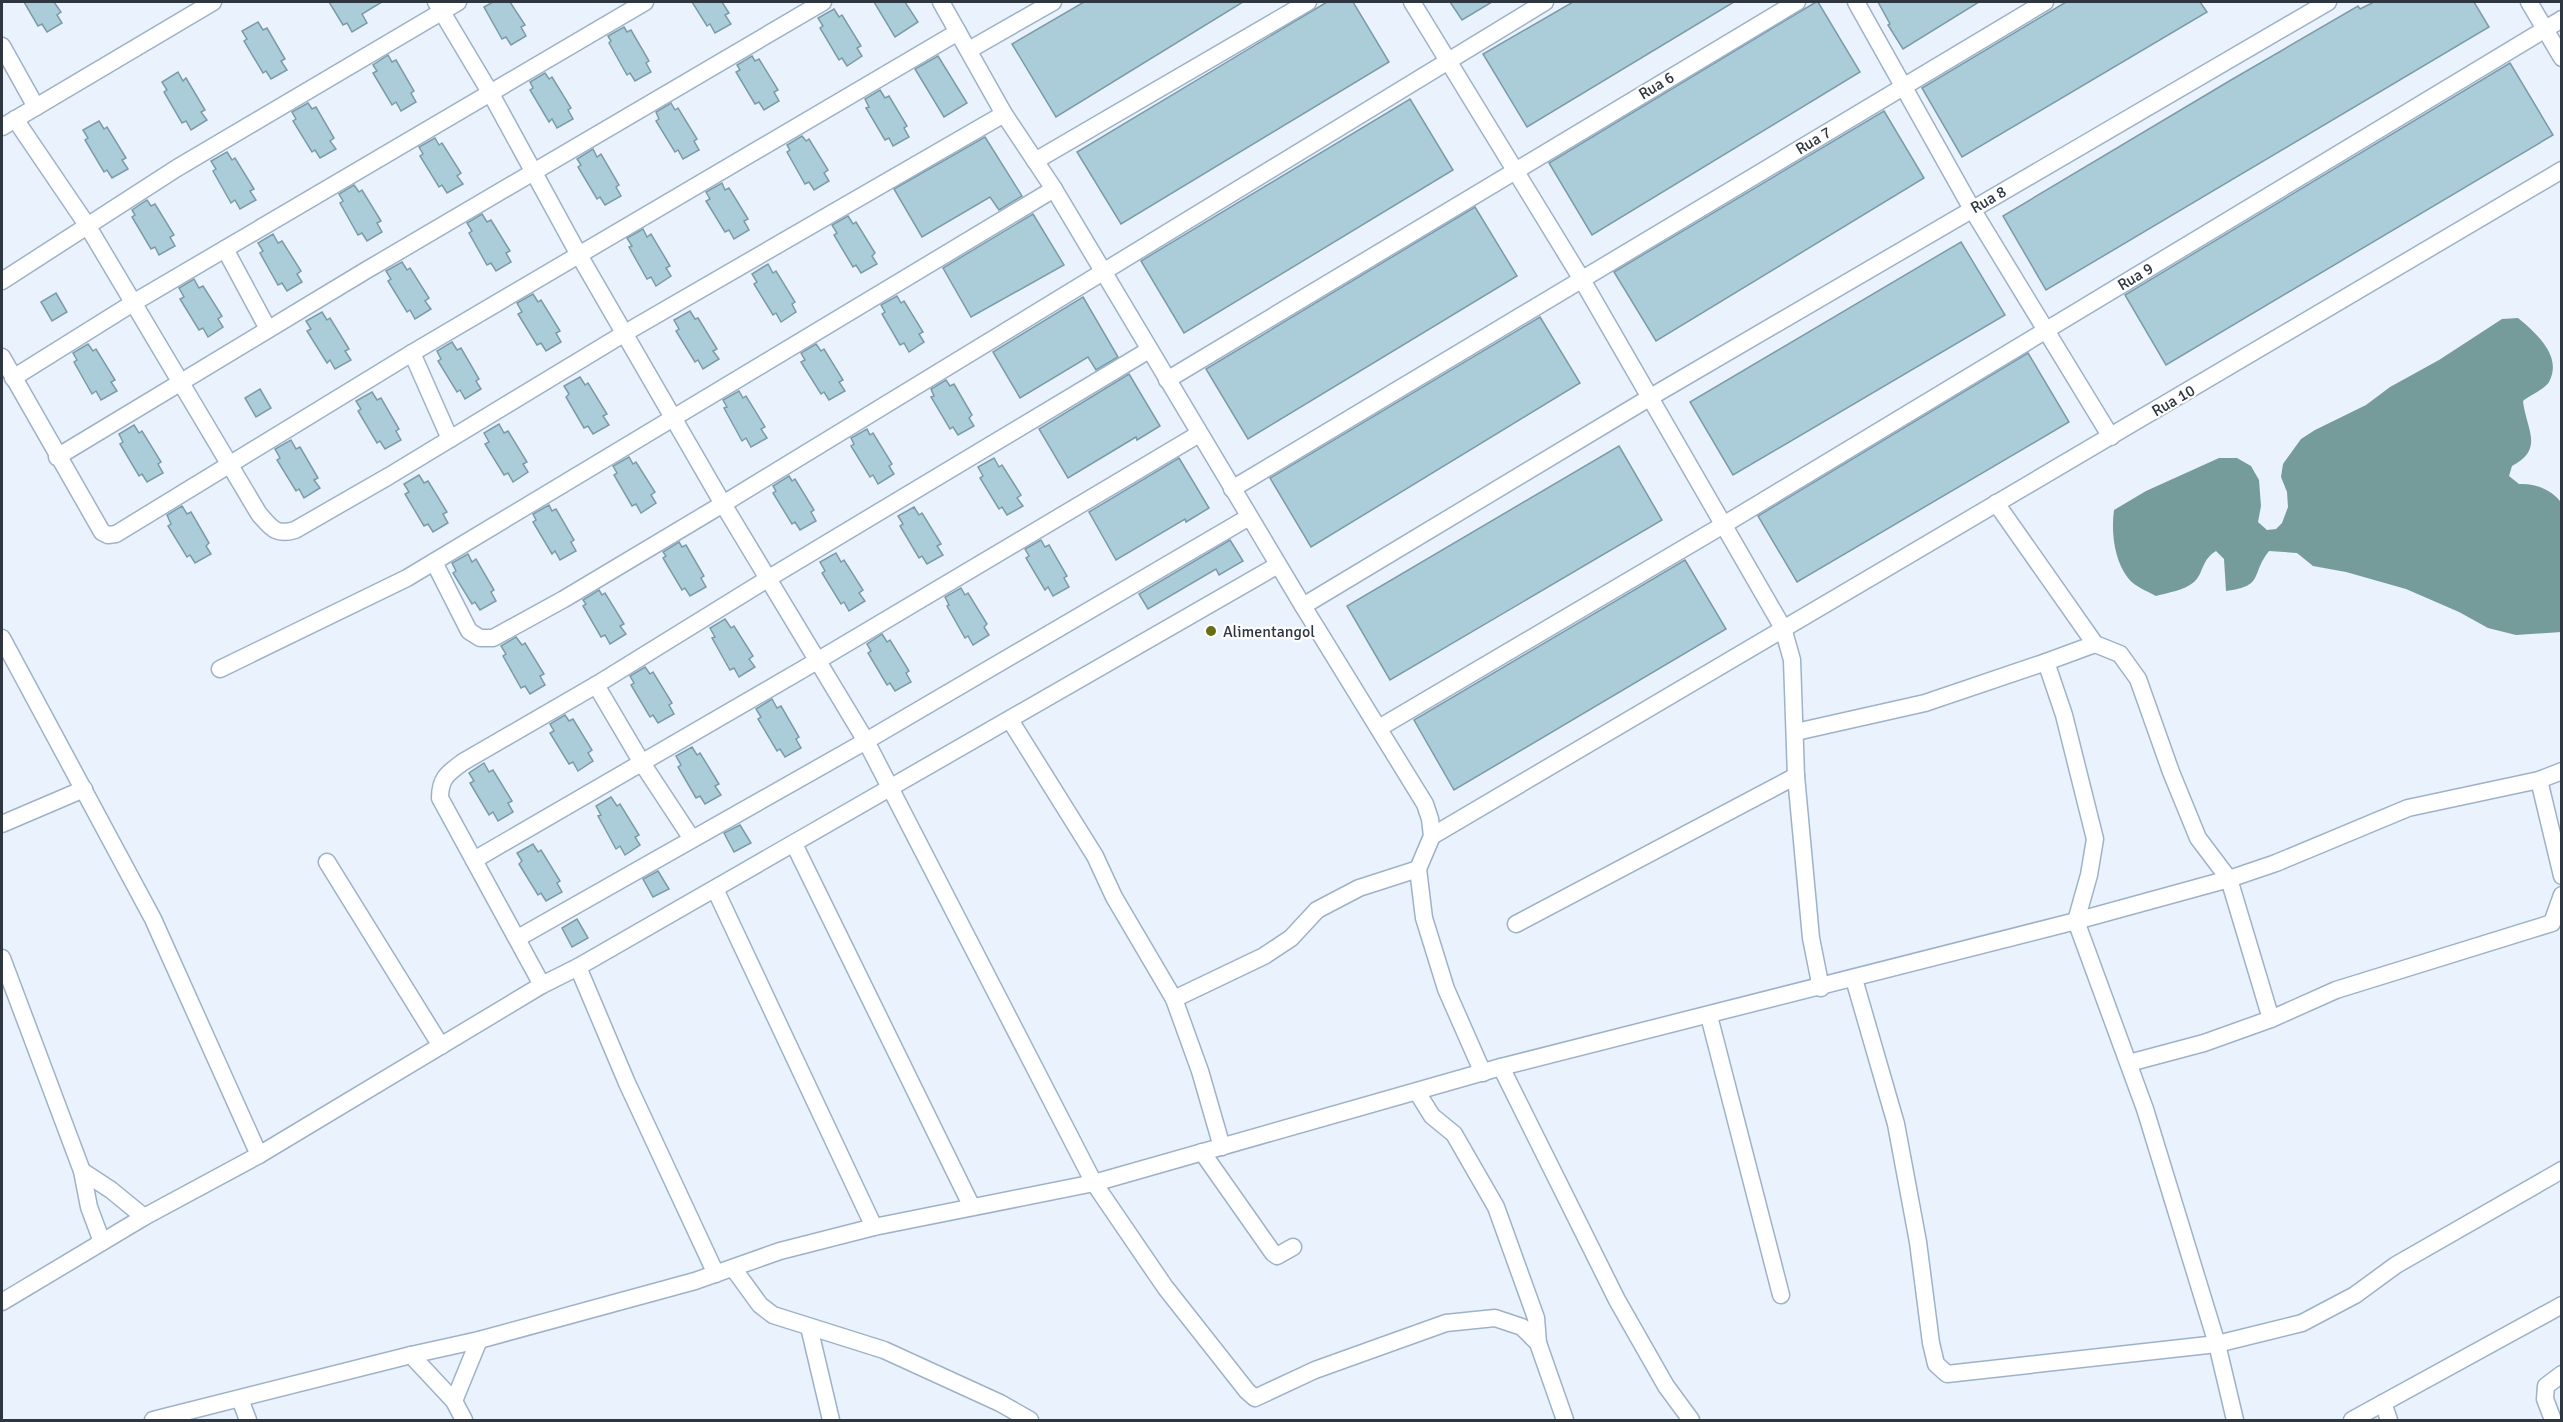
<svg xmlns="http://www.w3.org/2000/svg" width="2563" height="1422" font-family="Signika,sans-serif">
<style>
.water{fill:#769b9b}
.building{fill:#abcdda;stroke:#7a9ba7;stroke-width:1.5}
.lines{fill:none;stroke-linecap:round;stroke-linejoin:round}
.minor-casing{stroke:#9db2c9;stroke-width:19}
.minor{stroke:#fff;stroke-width:16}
.poi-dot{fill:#686e13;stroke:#fff;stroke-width:2}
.labels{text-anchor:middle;stroke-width:4.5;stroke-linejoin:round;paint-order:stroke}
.street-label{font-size:16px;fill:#2e3740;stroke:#fff}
.poi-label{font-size:16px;fill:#2e3740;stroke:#fff;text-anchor:start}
</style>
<rect width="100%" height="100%" fill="#eaf3fd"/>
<path class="water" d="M 2518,318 C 2536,333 2563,356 2549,382 C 2544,390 2530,395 2523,401 C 2526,429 2545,449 2512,466 L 2509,476 L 2519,484 C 2536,483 2551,490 2561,502 L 2561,632 L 2516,635 L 2488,628 L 2459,612 L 2406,589 L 2346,572 L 2313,566 L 2297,553 L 2269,551 C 2250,575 2265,586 2226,591 L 2224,559 L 2216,551 C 2201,560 2204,573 2194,582 C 2185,590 2167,593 2156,596 C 2147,591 2135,587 2128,578 C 2114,560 2111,532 2114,510 L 2146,491 L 2219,458 L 2237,458 L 2251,466 L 2259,480 L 2261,506 L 2258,522 L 2267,530 L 2276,529 L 2282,523 L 2288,507 L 2287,492 L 2281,477 L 2283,464 L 2301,439 L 2315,430 L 2366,405 L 2390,387 L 2439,360 L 2502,319 Z"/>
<g class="building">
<path d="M 24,2 L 54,2 L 61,12 L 57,15 L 62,23 L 47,32 L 42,24 L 38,26 Z"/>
<path d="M 329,2 L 382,2 L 362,14 L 367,23 L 352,32 L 347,23 L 343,25 Z"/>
<path d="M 493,2 L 510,2 L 525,25 L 521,27 L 526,36 L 511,45 L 506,37 L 502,39 L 484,7 Z"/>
<path d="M 692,2 L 722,2 L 729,13 L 725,15 L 731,24 L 715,33 L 710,24 L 707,26 Z"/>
<path d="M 874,2 L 905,2 L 918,22 L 895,37 Z"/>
<path d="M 1084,2 L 1243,2 L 1056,117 L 1012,44 Z"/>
<path d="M 1327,2 L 1353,2 L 1389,62 L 1121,224 L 1077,152 Z"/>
<path d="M 1450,2 L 1492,2 L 1462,20 Z"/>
<path d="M 1573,2 L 1734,2 L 1527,127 L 1483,54 Z"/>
<path d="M 1816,2 L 1818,2 L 1860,72 L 1592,235 L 1549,163 Z"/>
<path d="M 1878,2 L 1979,2 L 1903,49 L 1888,25 L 1890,24 Z"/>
<path d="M 2066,2 L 2200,2 L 2207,12 L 1962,157 L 1922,88 Z"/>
<path d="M 2374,2 L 2474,2 L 2489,27 L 2046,290 L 2003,216 L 2231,80 L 2358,6 L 2360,9 Z"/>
<path d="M 834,9 L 839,17 L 842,15 L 861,46 L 857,48 L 862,56 L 847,66 L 842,58 L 839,60 L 820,28 L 823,26 L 818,18 Z"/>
<path d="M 258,22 L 263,30 L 267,28 L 285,59 L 281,61 L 287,70 L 271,79 L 266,71 L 263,73 L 244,41 L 247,39 L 242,31 Z"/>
<path d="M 624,27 L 627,32 L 631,30 L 649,61 L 646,63 L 651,72 L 635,81 L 630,73 L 627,75 L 609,43 L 611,41 L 608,36 Z"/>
<path d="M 388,55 L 392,62 L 396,60 L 414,91 L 411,93 L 416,102 L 401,111 L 396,102 L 392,105 L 373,73 L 377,71 L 373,65 Z"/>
<path d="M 752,56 L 755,61 L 759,59 L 778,90 L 774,92 L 779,101 L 764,110 L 759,102 L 755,104 L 736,72 L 740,70 L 737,65 Z"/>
<path d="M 938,56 L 967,103 L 944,117 L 915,69 Z"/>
<path d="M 2510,63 L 2553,135 L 2166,365 L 2125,295 Z"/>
<path d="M 178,72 L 183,81 L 186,78 L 205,110 L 201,112 L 207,120 L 191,130 L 186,121 L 182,123 L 164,92 L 167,90 L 162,82 Z"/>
<path d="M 545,73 L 549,79 L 552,77 L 571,108 L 568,110 L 573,119 L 557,128 L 552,119 L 549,122 L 530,90 L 533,88 L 530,82 Z"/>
<path d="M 880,90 L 885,98 L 889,96 L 907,126 L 904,128 L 909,137 L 893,146 L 889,138 L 885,140 L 866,108 L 869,107 L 865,99 Z"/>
<path d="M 1410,99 L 1453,170 L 1184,333 L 1141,261 Z"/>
<path d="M 308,103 L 312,109 L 316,107 L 334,138 L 330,141 L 336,149 L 320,158 L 315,150 L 312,152 L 293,121 L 296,119 L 292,112 Z"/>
<path d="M 671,103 L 675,110 L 678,108 L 697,139 L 694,141 L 699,150 L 683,159 L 678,150 L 675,152 L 656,121 L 659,119 L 656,112 Z"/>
<path d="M 1884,111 L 1924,178 L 1656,341 L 1614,272 Z"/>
<path d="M 99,121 L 104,129 L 107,127 L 126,158 L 122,160 L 128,169 L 112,178 L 107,170 L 104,172 L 85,140 L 88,138 L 83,130 Z"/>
<path d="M 802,136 L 806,141 L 809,139 L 828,170 L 824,173 L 829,181 L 814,190 L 809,182 L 805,184 L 787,152 L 790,150 L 787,145 Z"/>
<path d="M 985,137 L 1022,196 L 999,210 L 990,197 L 922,237 L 894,189 Z"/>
<path d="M 435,138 L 439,145 L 442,143 L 461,173 L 457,176 L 463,184 L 447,193 L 442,185 L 439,187 L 420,156 L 423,154 L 419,147 Z"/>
<path d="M 593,149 L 597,157 L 601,154 L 619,185 L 616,187 L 621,196 L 605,205 L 600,197 L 597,199 L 578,167 L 581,165 L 577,159 Z"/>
<path d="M 227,152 L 232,160 L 235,158 L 254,189 L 250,191 L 256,200 L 240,209 L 235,200 L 231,203 L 213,171 L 216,169 L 211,161 Z"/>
<path d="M 722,183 L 725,190 L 729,188 L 748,219 L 744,221 L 749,230 L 734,239 L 729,230 L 725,232 L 706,201 L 710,199 L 706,192 Z"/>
<path d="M 354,185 L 359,192 L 362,190 L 381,221 L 377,223 L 382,232 L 367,241 L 362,233 L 358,235 L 340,203 L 343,201 L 339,194 Z"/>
<path d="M 147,200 L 151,206 L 155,204 L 174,235 L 170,237 L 175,246 L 159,255 L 155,247 L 151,249 L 132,217 L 135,215 L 132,210 Z"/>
<path d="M 1475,207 L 1517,276 L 1248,439 L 1206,369 Z"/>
<path d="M 482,214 L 487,222 L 491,220 L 510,251 L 506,253 L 511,262 L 496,271 L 491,263 L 487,265 L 469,233 L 472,231 L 467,223 Z"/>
<path d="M 1033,214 L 1064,265 L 971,317 L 943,268 Z"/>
<path d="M 848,216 L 853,224 L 856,222 L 875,253 L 872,256 L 877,264 L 861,273 L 856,265 L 853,267 L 834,235 L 837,233 L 832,225 Z"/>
<path d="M 643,229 L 647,237 L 651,234 L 670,266 L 666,268 L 671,276 L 656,286 L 651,277 L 647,279 L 629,247 L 632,246 L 627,238 Z"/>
<path d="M 273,234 L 278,243 L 282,241 L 301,271 L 297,274 L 302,282 L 287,291 L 282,283 L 278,285 L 260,253 L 263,251 L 258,243 Z"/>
<path d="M 1961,242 L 2005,315 L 1733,475 L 1690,402 Z"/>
<path d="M 402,262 L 407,270 L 410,268 L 429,298 L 425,301 L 431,309 L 415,319 L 410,310 L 407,312 L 388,281 L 391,279 L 386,271 Z"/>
<path d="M 768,264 L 773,273 L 776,271 L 795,302 L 792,304 L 796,312 L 781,322 L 776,313 L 773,315 L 754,284 L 757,282 L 752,274 Z"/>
<path d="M 194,279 L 199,288 L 203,286 L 222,316 L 218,319 L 223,327 L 208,337 L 203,328 L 199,330 L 180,299 L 184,297 L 179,288 Z"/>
<path d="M 56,293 L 67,312 L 52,321 L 41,302 Z"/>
<path d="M 533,294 L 538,302 L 541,300 L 560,331 L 556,333 L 561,342 L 546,351 L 541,343 L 537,345 L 518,314 L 522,312 L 517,303 Z"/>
<path d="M 897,296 L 901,303 L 904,301 L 923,332 L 919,334 L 924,342 L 909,352 L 904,343 L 900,345 L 882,314 L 885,312 L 881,305 Z"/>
<path d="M 1083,297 L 1118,357 L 1096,370 L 1088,357 L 1020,398 L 993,352 Z"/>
<path d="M 690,311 L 695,319 L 698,318 L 717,349 L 713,351 L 719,359 L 703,369 L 698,360 L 695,362 L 676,331 L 679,329 L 674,320 Z"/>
<path d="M 322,312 L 327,320 L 330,318 L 349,349 L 345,351 L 351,360 L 335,369 L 330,360 L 327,363 L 307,331 L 311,329 L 306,321 Z"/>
<path d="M 1540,317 L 1580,383 L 1311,547 L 1270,478 Z"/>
<path d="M 452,342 L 457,350 L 461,348 L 479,379 L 476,381 L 481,389 L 465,399 L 460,390 L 457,392 L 438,361 L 441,359 L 437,351 Z"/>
<path d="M 88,344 L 93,351 L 96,349 L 115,380 L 111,382 L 117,391 L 101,400 L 96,391 L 92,394 L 74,362 L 77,360 L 73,353 Z"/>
<path d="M 816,344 L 821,351 L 824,349 L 843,380 L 839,382 L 845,391 L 829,400 L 824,392 L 821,394 L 801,362 L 805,360 L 801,353 Z"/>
<path d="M 2028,353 L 2069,422 L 1797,582 L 1758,516 Z"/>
<path d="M 1129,374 L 1160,426 L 1137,440 L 1136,437 L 1068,478 L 1039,429 Z"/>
<path d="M 580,377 L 585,385 L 588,383 L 607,414 L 603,416 L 609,425 L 593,434 L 588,426 L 584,428 L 566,397 L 569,394 L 564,386 Z"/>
<path d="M 946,380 L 950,386 L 954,384 L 972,415 L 969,418 L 974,426 L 958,435 L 953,427 L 950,429 L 931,397 L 934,396 L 931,389 Z"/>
<path d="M 260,389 L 271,408 L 256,417 L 245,398 Z"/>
<path d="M 739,391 L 743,398 L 746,396 L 765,427 L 761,429 L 767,438 L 751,447 L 746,438 L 742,441 L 724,408 L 727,407 L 723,400 Z"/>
<path d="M 372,392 L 377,400 L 381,398 L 399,429 L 396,431 L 401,440 L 385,449 L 380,441 L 377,443 L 358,411 L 361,409 L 356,401 Z"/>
<path d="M 499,424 L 504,433 L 508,431 L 527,462 L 523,464 L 528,472 L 513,482 L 508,473 L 504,475 L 485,444 L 489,442 L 484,433 Z"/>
<path d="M 134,425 L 139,433 L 142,431 L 161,462 L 158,464 L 163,473 L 147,482 L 142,474 L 139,476 L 120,444 L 123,442 L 119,434 Z"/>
<path d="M 867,429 L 870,435 L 873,433 L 892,464 L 889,466 L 894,474 L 878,484 L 873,475 L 870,477 L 851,446 L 854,444 L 851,438 Z"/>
<path d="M 291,440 L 296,449 L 300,447 L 318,478 L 314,480 L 320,488 L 304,498 L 299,489 L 296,491 L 277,460 L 280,458 L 275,449 Z"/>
<path d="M 1619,446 L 1662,520 L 1390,680 L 1347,606 Z"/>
<path d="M 629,457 L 633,464 L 636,462 L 655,492 L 651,495 L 656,503 L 641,513 L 636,504 L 632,506 L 614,475 L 617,473 L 613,466 Z"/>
<path d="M 994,458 L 999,467 L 1002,465 L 1021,495 L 1017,498 L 1023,506 L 1007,515 L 1002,507 L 999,509 L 980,478 L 983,476 L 978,467 Z"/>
<path d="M 1179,458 L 1209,508 L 1186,522 L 1185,519 L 1116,560 L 1089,512 Z"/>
<path d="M 419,475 L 424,483 L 428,481 L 447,512 L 443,514 L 448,523 L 433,532 L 428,524 L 424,526 L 405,494 L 409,492 L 404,484 Z"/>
<path d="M 789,476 L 792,481 L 795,479 L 814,510 L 811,512 L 816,521 L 800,530 L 795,522 L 792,524 L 773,493 L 776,491 L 773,486 Z"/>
<path d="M 549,505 L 552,511 L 556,509 L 574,540 L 571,542 L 576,551 L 560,560 L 555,551 L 552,554 L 533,522 L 536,520 L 533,514 Z"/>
<path d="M 182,506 L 187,514 L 191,512 L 209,543 L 206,546 L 211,554 L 195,563 L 190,555 L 187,557 L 168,526 L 171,524 L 167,515 Z"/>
<path d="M 914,507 L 919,515 L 922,513 L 941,544 L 937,546 L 943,555 L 927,564 L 922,556 L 919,558 L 900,526 L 903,524 L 898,516 Z"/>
<path d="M 1041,540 L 1045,547 L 1049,545 L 1067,576 L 1064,578 L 1069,587 L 1053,596 L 1048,587 L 1045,590 L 1026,558 L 1029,556 L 1025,549 Z"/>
<path d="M 1230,540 L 1243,561 L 1219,575 L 1216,569 L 1148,609 L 1139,594 Z"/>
<path d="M 679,542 L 682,547 L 686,545 L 704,576 L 701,578 L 706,587 L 690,596 L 685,588 L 682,590 L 663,558 L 666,556 L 663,552 Z"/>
<path d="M 836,553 L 841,562 L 844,560 L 863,590 L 859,593 L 865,601 L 849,611 L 844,602 L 841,604 L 822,573 L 825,571 L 820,562 Z"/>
<path d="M 468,554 L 472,562 L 476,559 L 494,590 L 491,592 L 496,601 L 480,610 L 475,602 L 472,604 L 453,573 L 456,571 L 452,563 Z"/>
<path d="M 1685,560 L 1726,629 L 1454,790 L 1414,720 Z"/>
<path d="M 961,588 L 965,595 L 968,593 L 987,624 L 984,627 L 989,635 L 973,645 L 968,636 L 965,638 L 947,606 L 949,605 L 945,597 Z"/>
<path d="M 599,590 L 602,595 L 605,593 L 624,624 L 620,626 L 626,634 L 610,644 L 605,635 L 601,637 L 583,606 L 586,604 L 583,600 Z"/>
<path d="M 725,619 L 731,628 L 734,626 L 753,656 L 749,659 L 755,667 L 739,677 L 734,668 L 730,670 L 712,638 L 715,637 L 710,628 Z"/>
<path d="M 882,634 L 887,642 L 890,640 L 909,671 L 906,673 L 911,682 L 895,691 L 890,683 L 887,685 L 868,653 L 871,651 L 867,644 Z"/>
<path d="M 516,637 L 522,645 L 525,643 L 544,674 L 540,676 L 545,685 L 530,694 L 525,686 L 521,688 L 503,656 L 506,654 L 501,646 Z"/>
<path d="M 645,667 L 650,674 L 653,672 L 672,703 L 669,705 L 674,714 L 658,723 L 653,715 L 650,717 L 631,685 L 634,683 L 630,676 Z"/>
<path d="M 772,699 L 777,708 L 781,706 L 799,737 L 796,739 L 801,748 L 785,757 L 780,749 L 777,751 L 758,719 L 761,717 L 756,709 Z"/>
<path d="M 565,715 L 569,721 L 573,719 L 592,750 L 588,753 L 593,761 L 578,771 L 573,762 L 569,764 L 550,733 L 554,731 L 550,724 Z"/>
<path d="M 692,747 L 697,755 L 700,753 L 719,784 L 715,786 L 721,795 L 705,804 L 700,796 L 696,798 L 678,767 L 681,765 L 676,756 Z"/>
<path d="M 484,763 L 489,772 L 493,770 L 512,801 L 508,803 L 513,812 L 498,821 L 493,812 L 489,815 L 470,783 L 474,781 L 469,773 Z"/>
<path d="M 611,797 L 617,806 L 620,804 L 639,835 L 635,837 L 640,845 L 625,855 L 620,846 L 616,849 L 598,816 L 601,815 L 596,806 Z"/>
<path d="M 740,825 L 751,843 L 734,852 L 724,833 Z"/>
<path d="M 533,844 L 538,852 L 541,850 L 560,881 L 557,883 L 562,892 L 546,901 L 541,893 L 538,895 L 519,864 L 522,861 L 517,853 Z"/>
<path d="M 658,871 L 669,889 L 653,897 L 643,879 Z"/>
<path d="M 577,919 L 588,938 L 572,947 L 562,928 Z"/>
</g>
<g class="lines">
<defs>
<g id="minor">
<path d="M 436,2 L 491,94 L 579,255 L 723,504 L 866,741 L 1094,1183 L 1165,1287 L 1247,1391 L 1255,1398 L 1315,1370 L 1446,1323 L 1495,1318 L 1522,1327 L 1538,1343 L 1565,1420"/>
<path d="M 941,2 L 1004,114 L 1054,189 L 1303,606 L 1425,804 L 1430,819 L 1432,836 L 1418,869 L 1424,918 L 1446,989 L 1483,1073"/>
<path d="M 1412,2 L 1581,278 L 1783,628 L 1792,660 L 1796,776 L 1811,938 L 1821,988"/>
<path d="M 1856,2 L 1972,209 L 2111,437"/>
<path d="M 2529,2 L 2562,58"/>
<path d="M 2,46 L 36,107"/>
<path d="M 969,50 L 1053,2"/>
<path d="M 15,119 L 87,225 L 259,514 C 271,527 275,536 295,530 L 389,476 L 625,333 L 1004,114"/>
<path d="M 2,127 L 213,2"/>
<path d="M 1035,161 L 1308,2"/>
<path d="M 225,249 L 268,329"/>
<path d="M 2,281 L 177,168 L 458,2"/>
<path d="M 412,353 L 450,439"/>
<path d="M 2,357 L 102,532 L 108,535 L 116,534 L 412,353 L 958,32"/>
<path d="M 13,378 L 133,303 L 645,2"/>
<path d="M 1167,380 L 1797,2"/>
<path d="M 57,457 L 365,271 L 823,2"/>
<path d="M 1232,489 L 2045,2"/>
<path d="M 1996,503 L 2095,644 L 2120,654 L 2138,679 L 2171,772 L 2198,838 L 2229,879 L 2271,1019"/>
<path d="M 434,562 L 469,631 L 480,638 L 493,638 L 564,599 L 723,504 L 1545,2"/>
<path d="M 1303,606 L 1649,398 L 2328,2"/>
<path d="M 2,638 L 153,919 L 259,1155"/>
<path d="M 2095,644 L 2046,662 L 2064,715 L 2095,839 L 2089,875 L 2076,921 L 2145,1109 L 2217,1344 L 2235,1420"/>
<path d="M 220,669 L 407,578 L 1054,189"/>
<path d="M 596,685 L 642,763 L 692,839"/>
<path d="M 1010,720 L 1095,856 L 1114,897 L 1174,999 L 1200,1071 L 1222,1147"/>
<path d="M 1379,728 L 1725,524 L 2562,19"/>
<path d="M 1796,732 L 1925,703 L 2046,662"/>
<path d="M 2539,780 L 2562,876"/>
<path d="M 2,824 L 84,789"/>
<path d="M 1432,836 L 2562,170"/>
<path d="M 794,844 L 972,1207"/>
<path d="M 474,860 L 817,661 L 1199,434"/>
<path d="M 327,862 L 441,1046"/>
<path d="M 715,889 L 874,1227"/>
<path d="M 1516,924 L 1796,776"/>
<path d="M 518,938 L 866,741 L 1249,517"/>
<path d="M 2,958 L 82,1171 L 89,1207 L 102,1242"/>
<path d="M 1854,979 L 1896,1124 L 1918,1242 L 1931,1343 L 1936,1364 L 1947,1374 L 2217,1344 L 2302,1323 L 2355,1295 L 2396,1265 L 2562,1170"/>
<path d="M 542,985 L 440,798 C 440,778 448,773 463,762 L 596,685 L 769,578 L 1149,350"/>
<path d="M 1174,999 L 1264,956 L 1291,938 L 1317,910 L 1359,888 L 1418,869"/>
<path d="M 1709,1016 L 1781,1295"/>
<path d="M 2129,1063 L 2204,1043 L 2271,1019 L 2336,990 L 2552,923 L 2562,895"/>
<path d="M 1501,1067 L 1617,1300 L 1666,1386 L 1691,1420"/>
<path d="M 1417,1092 L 1432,1116 L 1454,1134 L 1496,1207 L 1536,1318 L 1538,1343"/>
<path d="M 1202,1152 L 1273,1253 L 1277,1256 L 1293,1247"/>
<path d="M 82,1171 L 111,1190 L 144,1217"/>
<path d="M 733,1268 L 760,1305 L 773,1315 L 884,1350 L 1000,1403 L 1030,1420"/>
<path d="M 716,1274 L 627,1083 L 578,967 L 1278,565"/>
<path d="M 2,1302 L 144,1217 L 259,1155 L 542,985 L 578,967"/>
<path d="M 809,1327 L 831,1420"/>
<path d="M 411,1355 L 454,1401 L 464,1420"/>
<path d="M 240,1399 L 248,1420"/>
<path d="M 454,1401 L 479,1340"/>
<path d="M 2383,1403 L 2389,1420"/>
<path d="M 153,1420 L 411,1355 L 479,1340 L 695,1281 L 780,1251 L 874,1227 L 1094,1183 L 1501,1067 L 2076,921 L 2229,879 L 2276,863 L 2408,808 L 2539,780 L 2562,771"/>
<path d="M 2352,1420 L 2562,1305"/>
<path d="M 2553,1420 L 2545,1399 L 2546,1386 L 2562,1374"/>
</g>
</defs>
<use href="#minor" class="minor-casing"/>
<use href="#minor" class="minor"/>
</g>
<circle class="poi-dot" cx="1211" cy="631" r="6"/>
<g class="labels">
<g class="street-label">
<text transform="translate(1656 85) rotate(-31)" y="6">Rua 6</text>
<text transform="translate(1813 140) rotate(-31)" y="6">Rua 7</text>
<text transform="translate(1988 199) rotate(-30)" y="6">Rua 8</text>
<text transform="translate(2135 276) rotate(-31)" y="6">Rua 9</text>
<text transform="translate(2173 400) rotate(-30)" y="6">Rua 10</text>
</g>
<g class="poi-label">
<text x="1223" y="637">Alimentangol</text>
</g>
</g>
<rect width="2563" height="1422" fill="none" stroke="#2e3740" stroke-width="6"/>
</svg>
